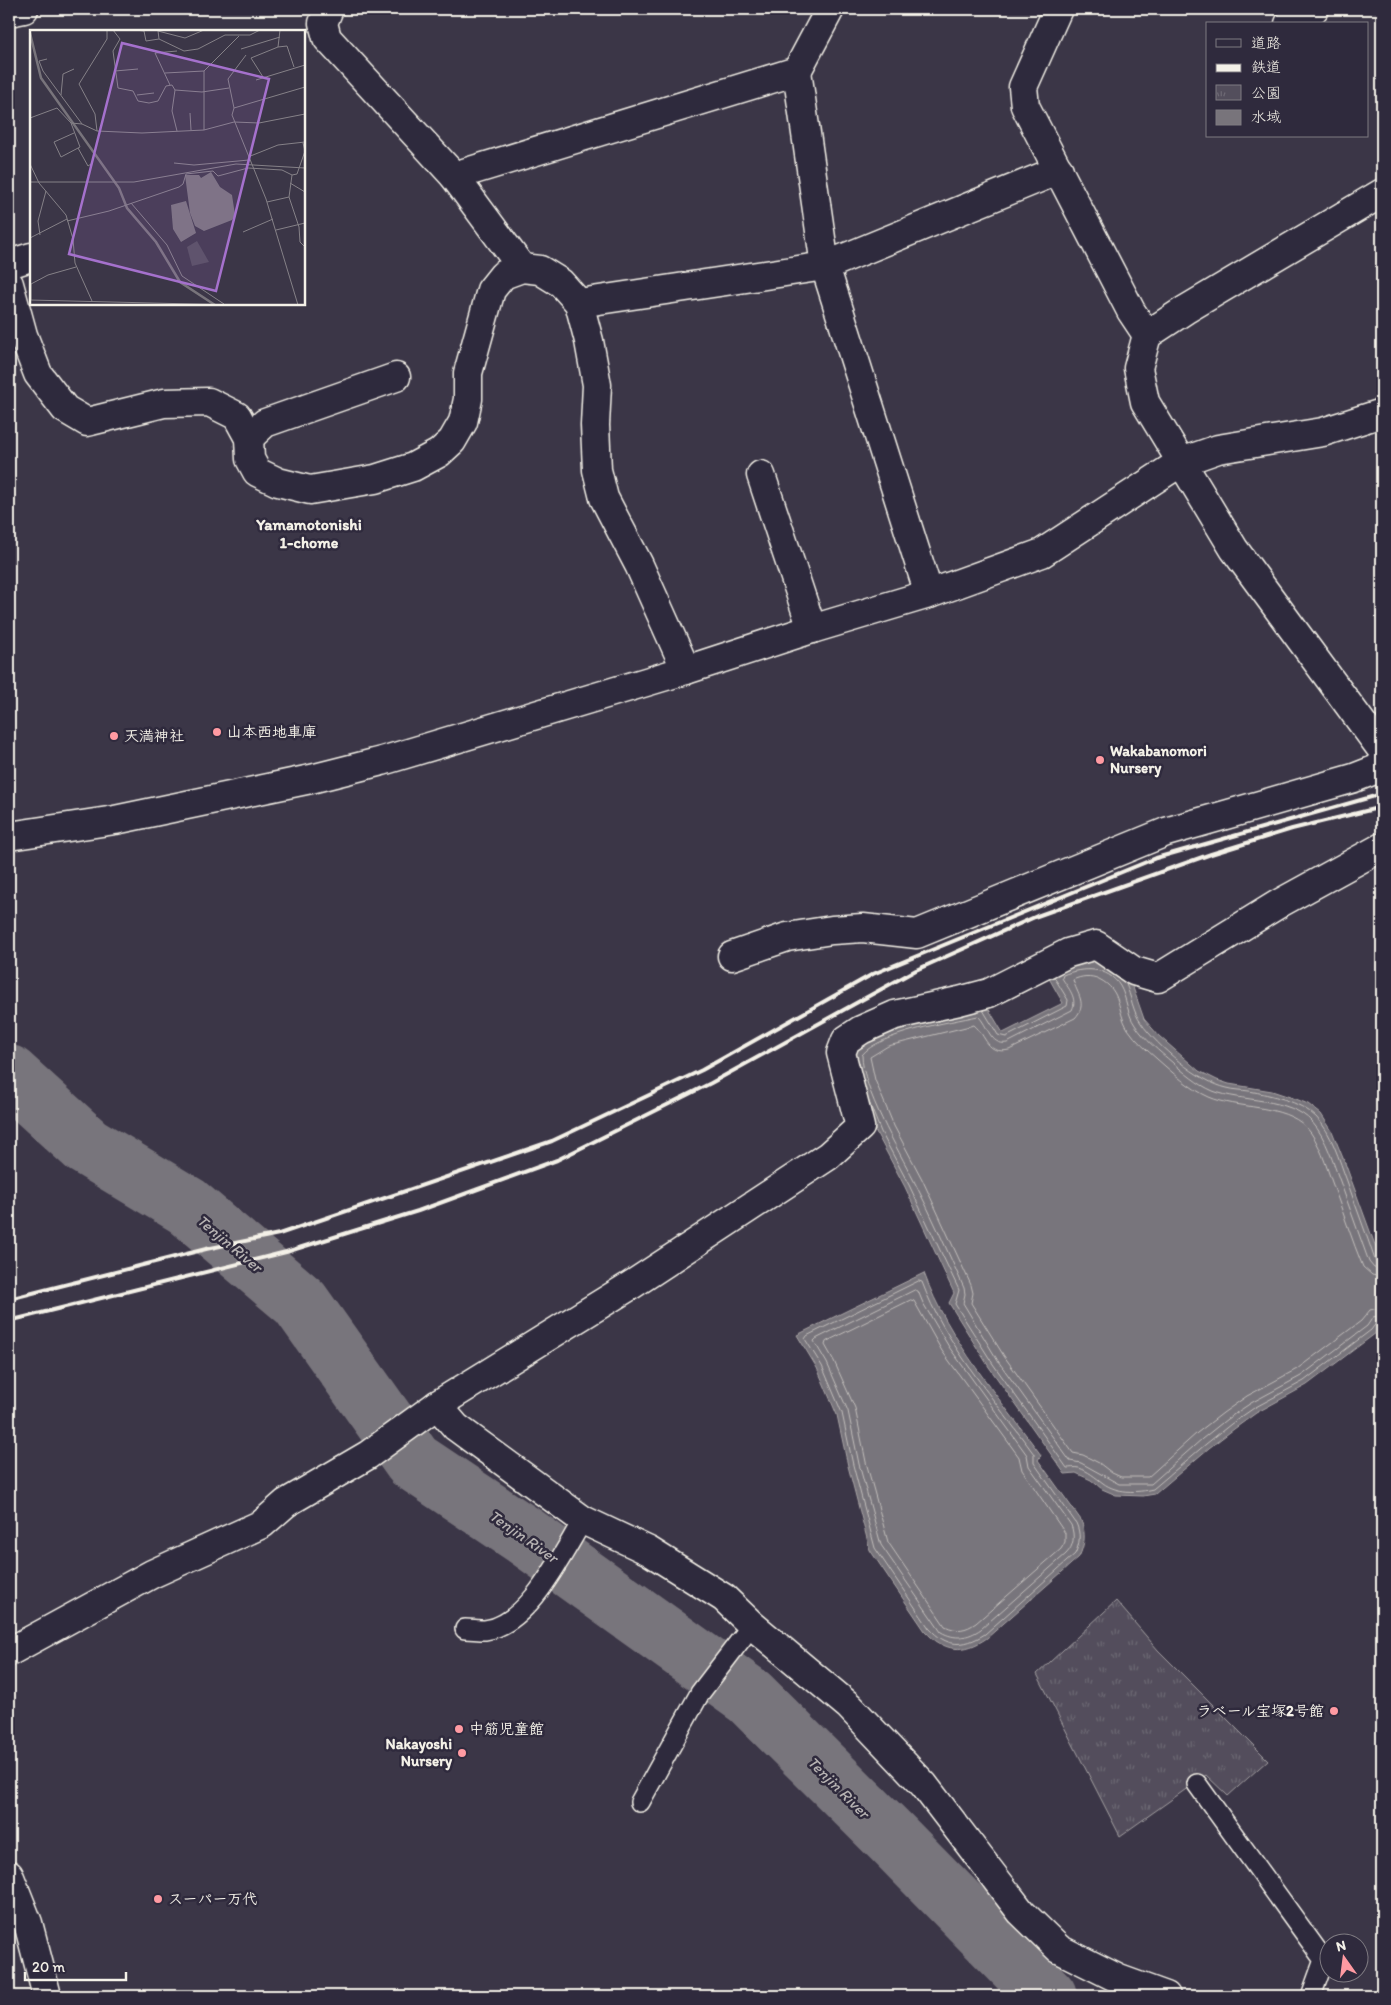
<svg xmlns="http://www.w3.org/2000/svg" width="1391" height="2005" font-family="Itim,'Klee One',sans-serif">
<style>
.park{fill:url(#park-tufts);stroke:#a4a0a2}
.water{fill:#78747b;stroke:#aaa6a7}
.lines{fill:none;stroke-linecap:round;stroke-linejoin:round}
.shore{stroke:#c2bfbc;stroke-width:1}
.river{stroke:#78747b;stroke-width:60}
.service-casing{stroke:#f4f1e8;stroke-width:22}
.minor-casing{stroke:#f4f1e8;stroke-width:31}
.tertiary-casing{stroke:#f4f1e8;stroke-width:31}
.service{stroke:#2f2a3d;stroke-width:19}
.minor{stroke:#2f2a3d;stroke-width:28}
.tertiary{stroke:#2f2a3d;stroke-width:28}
.rail{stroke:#f4f1e8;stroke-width:4}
.poi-dot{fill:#ff9aa2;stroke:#2f2a3d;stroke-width:2}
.labels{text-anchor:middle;stroke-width:5;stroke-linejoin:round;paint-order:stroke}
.poi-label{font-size:15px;font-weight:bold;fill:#f4f1e8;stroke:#2f2a3d;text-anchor:start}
.neighbourhood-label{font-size:16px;font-weight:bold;fill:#f4f1e8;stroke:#2f2a3d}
.water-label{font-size:16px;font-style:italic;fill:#b6b2b2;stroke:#2f2a3d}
.inset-river{fill:none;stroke:#78747b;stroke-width:2.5}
.inset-road{fill:none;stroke:#858187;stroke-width:1}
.view{fill:#a571cd;fill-opacity:0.15;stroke:#a571cd;stroke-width:2.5}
.inset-edge{fill:none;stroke:#f4f1e8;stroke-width:2.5}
</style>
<defs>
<pattern id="park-tufts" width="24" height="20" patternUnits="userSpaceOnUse" patternTransform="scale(1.25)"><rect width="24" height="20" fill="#534e5c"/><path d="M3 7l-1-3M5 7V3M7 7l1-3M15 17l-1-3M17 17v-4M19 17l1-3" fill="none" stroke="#6c6873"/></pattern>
</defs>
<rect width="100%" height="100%" fill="#3b3647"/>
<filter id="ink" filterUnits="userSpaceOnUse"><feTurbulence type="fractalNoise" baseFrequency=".02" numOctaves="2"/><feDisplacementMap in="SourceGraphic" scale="10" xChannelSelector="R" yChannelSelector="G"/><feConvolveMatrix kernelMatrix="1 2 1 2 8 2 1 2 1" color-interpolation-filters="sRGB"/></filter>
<g filter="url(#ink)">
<path class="park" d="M 1116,1601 L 1158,1650 L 1268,1760 L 1228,1796 L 1206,1775 L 1120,1836 L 1037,1674 Z"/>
<g class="water">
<path d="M 1098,958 L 1130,979 L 1144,1019 L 1159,1036 L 1199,1071 L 1217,1080 L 1229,1084 L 1272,1091 L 1296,1099 L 1308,1104 L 1321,1114 L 1332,1131 L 1345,1163 L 1382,1264 L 1382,1323 L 1376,1333 L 1307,1385 L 1256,1413 L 1234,1429 L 1209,1448 L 1155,1494 L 1143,1496 L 1116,1495 L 1102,1489 L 1091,1480 L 1076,1473 L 1065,1474 L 989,1367 L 949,1303 L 954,1293 L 905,1187 L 877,1134 L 857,1086 L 851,1067 L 860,1040 L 985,1003 L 1003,1033 L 1063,1003 L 1046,973 Z"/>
<path d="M 924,1273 C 948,1339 1000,1399 1041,1455 L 1038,1460 L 1081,1520 C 1086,1534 1085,1544 1079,1557 L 987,1638 C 964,1654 944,1652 925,1631 L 870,1550 L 848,1466 L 837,1415 L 817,1368 L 797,1335 Z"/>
</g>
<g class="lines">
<g class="shore">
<path d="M 1126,984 C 1131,996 1133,1012 1141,1023 C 1157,1046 1199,1082 1227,1088 C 1234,1090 1242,1090 1249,1091 C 1271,1095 1300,1101 1316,1117 C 1332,1133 1339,1160 1347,1181 C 1356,1207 1366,1233 1375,1260 L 1378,1263 L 1382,1263"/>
<path d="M 983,1010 L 998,1035 L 1006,1037 L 1067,1006 L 1068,1000 L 1054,977"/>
<path d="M 869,1102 L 881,1132 L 909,1185 L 959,1290 L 955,1304 L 993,1364 L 1067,1468 C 1070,1468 1075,1467 1079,1468 C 1088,1471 1095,1477 1103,1483 C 1116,1493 1137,1493 1153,1489 L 1206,1444 L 1231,1424 L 1254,1408 L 1304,1381 L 1371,1330 L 1377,1322 L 1382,1321"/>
<path d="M 1382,1269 L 1374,1268 L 1369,1262 C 1360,1236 1350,1210 1341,1184 C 1333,1163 1327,1139 1312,1122 C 1290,1097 1241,1102 1213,1091 C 1197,1084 1185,1073 1173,1063 C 1159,1051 1145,1040 1135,1025 C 1127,1014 1127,998 1120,986 C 1108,966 1082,967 1063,975 L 1062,978 C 1068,988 1078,998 1072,1010 L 1007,1043 C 990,1046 988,1025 978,1016 C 950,1022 879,1033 862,1055 C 862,1089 898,1149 914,1181 C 932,1216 948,1252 964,1288 L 965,1294 L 963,1303 L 998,1361 L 1070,1461 L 1081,1463 L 1119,1484 L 1151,1484 L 1202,1439 L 1227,1419 L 1251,1403 L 1301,1376 L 1367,1326 L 1373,1317 L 1382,1315"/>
<path d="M 1382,1277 L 1372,1275 L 1363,1267 C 1352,1240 1343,1212 1333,1185 C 1326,1166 1320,1142 1306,1127 C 1284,1104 1236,1109 1209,1097 C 1189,1088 1173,1073 1157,1059 C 1147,1050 1136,1041 1128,1029 C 1116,1010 1123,991 1099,979 C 1091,975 1081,976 1073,980 C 1077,994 1088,1004 1075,1018 L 1009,1050 C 986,1055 987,1036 974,1025 L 888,1046 L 870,1057 L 875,1080 L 894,1126 L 922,1179 L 971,1285 L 973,1293 L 971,1303 L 1004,1356 L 1073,1453 L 1083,1455 L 1099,1463 L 1112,1473 L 1121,1477 L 1148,1477 L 1197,1433 L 1223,1413 L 1247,1396 L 1297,1369 L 1361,1321 L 1370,1310 L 1382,1307"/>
<path d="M 919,1281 L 922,1282 C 944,1342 996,1402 1034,1454 L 1034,1463 L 1076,1523 C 1081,1534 1080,1543 1075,1554 L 985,1634 C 963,1648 946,1647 929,1628 L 875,1548 L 853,1465 L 842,1413 L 822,1366 L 805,1339 L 807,1336 Z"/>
<path d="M 915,1290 L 918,1291 L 923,1303 L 949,1347 L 1027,1455 L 1029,1466 L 1071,1525 C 1075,1536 1074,1546 1066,1554 L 981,1629 C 968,1638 955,1640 941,1632 L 881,1545 L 859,1464 L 848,1411 L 827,1363 L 814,1341 L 816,1339 Z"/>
<path d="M 911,1300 L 914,1301 L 942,1351 L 1019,1457 L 1022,1470 L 1065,1533 L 1065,1542 L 1061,1549 L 976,1623 C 966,1630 957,1632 945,1626 L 888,1542 L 866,1462 L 855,1408 L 834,1361 L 825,1345 L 826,1342 Z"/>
</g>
<path class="river" d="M 9,1075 L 87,1146 L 187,1206 L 300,1302 L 413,1461 L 525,1536 L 750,1697 L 892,1838 L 1047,1996"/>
<defs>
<g id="service">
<path d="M 465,1629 C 471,1629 478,1630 485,1630 C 529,1625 562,1554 583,1520"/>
<path d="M 1197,1784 L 1324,1960 L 1311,1996"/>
<path d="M 640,1802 L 700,1693 L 752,1625"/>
</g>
<g id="minor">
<path d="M 329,9 L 323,23 L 327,38 L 454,176 L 522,268"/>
<path d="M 1058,9 L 1023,87 L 1025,106 L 1131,311 L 1147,335"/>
<path d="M 9,12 L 24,9"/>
<path d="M 1289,24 L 1314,9"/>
<path d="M 797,71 L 825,266 L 929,594"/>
<path d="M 454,176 L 797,71 L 830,9"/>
<path d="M 9,264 L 31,257"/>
<path d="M 9,284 L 23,335 L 38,374 L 65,409 L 87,422 L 164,403 L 209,402 L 237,416 L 249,438 L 250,459 L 257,472 L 278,482 L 310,490 L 375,479 L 413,467 L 439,453 L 452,441 L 463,422 L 468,399 L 468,373 L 491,290 L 503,275 L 522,268 L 540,270 L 561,283 L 579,303 L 589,341 L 597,385 L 595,425 L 597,470 L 604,498 L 639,565 L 686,670"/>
<path d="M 579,303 L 825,266 L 1059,170"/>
<path d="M 249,438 L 265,423 L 396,377"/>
<path d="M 761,475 L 812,629"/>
<path d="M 9,836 L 115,820 L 311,779 L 382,761 L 686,670 L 812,629 L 929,594 L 1042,553 L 1181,462 L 1218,449 L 1323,432 L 1382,413"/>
<path d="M 732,956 L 787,937 L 832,930 L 863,928 L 917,934 L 1166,832 L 1354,778 L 1382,767"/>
<path d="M 437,1405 L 456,1427 L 583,1520 L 649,1551 L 724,1598 L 752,1625 L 849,1706 L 924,1785 L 1021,1912 L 1059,1949 L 1119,1979 L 1166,1996"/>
<path d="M 9,1652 L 152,1574 L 262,1524 L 286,1503 L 368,1455 L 437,1405 L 633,1284 L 828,1156 L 860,1127 L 841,1053 L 846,1040 L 861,1030 L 895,1015 L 959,1001 L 989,993 L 1068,953 L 1096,945 L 1134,971 L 1158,978 L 1280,903 L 1382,847"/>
</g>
<g id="tertiary">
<path d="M 1382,193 L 1185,310 L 1147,335 L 1138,368 L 1145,402 L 1234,549 L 1382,750"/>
<path d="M 9,1875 L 28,1923 L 47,1996"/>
</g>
</defs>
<use href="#service" class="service-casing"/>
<use href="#minor" class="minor-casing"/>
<use href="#tertiary" class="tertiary-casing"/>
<use href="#service" class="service"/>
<use href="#minor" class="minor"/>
<use href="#tertiary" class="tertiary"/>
<g class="rail">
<path d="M 9,1299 L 206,1249 L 279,1234 L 552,1141 L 702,1070 L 873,974 L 1156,858 L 1382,794"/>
<path d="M 9,1321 L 286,1252 L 418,1211 L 557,1160 L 711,1083 L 916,970 L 1037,916 L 1211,854 L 1292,829 L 1382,807"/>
</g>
</g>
</g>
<g class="poi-dot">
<circle cx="217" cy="732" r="5"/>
<circle cx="114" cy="736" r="5"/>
<circle cx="1100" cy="760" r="5"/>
<circle cx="1334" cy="1711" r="5"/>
<circle cx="459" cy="1729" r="5"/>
<circle cx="462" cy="1753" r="5"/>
<circle cx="158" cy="1899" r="5"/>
</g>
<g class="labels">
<g class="poi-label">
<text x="227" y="737">山本西地車庫</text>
<text x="124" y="741">天満神社</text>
<text x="1110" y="756">Wakabanomori<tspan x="1110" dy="17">Nursery</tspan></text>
<text x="1324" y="1716" text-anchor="end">ラベール宝塚2号館</text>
<text x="469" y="1734">中筋児童館</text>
<text x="452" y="1749" text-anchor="end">Nakayoshi<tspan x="452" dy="17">Nursery</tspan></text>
<text x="168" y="1904">スーパー万代</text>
</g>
<g class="neighbourhood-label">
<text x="309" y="530">Yamamotonishi<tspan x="309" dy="18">1-chome</tspan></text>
</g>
<g class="water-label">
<text transform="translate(230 1243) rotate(40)" y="6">Tenjin River</text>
<text transform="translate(524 1536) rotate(35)" y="6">Tenjin River</text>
<text transform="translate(839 1787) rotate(45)" y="6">Tenjin River</text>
</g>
</g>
<g transform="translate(30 30)">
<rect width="275" height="275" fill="#3b3647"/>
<path d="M 167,211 L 179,232 L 162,236 L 157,217 Z" fill="#534e5c"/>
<path d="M 181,142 L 190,157 L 202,165 L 205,185 L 202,190 L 174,201 L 165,196 L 160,183 L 155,145 L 169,145 L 171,148 ZM 156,171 L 166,203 L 151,212 L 143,199 L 141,175 Z" fill="#78747b"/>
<path class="inset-river" d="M 0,3 L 11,48 L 89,158 L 97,178 L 126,212 L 150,252 L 185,275"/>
<path class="inset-road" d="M 83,0 L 90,9 L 83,21 L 88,58 L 103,61 L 108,71 L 119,73 L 128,71 L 136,56 L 142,55 L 145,60 L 142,81 L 147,101M 105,0 L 114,1 L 116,11 L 129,9M 174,0 L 155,8 L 128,1 L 129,9 L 154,21 L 168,19 L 195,5 L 220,5 L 230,0M 248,17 L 257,16 L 264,37M 211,19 L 250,7M 17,29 L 9,31 L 13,41 L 52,94 L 67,101 L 112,103 L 174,100 L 204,92 L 229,93 L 275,84M 85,41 L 108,39M 174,41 L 174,100M 135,43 L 174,41 L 209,6M 233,47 L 221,28 L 248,17 L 250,0M 226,50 L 275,35M 140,55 L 125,23 L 147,21M 145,60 L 172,62 L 199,58M 31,65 L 33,44 L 44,39M 107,65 L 124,63M 204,78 L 198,49 L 216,25M 160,83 L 161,100M 0,88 L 27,78 L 41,93 L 52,94M 41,93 L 50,117 L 31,127 L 24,112 L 44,103M 67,101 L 65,84 L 49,54 L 77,9 L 77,0M 48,118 L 58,136 L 61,134M 218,127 L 248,115 L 275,112M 144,133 L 164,135 L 219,130M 0,134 L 9,153 L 36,185 L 43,209 L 45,233 L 62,271M 262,145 L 267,144 L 275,121 L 273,113M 0,152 L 104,152 L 206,134 L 275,138M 260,153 L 275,162M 237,172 L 259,167M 101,173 L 137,215 L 152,246 L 194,274M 37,191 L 79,181 L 149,157 L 153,154 L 156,144 L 183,141 L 188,146 L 218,138 L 252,140 L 262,145 L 259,167 L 269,197 L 270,212 L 275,217M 246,200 L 275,193M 213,202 L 243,189M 10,205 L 8,191 L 16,161M 0,208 L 37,189M 0,270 L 204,275M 1,270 L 1,254 L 18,245 L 46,237M 268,275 L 236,169 L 202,85 L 204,78 L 275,57"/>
<path class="view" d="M 92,13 L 239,49 L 186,261 L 39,224 Z"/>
<rect width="275" height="275" class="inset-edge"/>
</g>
<rect width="1391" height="2005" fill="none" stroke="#2f2a3d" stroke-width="30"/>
<rect x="15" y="15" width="1361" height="1975" fill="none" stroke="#f4f1e8" stroke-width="2" filter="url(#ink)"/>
<rect x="1206" y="22" width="162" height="115" fill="#2f2a3d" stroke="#7e7a81"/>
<rect x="1216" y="39" width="25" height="8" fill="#2f2a3d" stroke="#7e7a81"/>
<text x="1251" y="48" font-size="15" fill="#f4f1e8">道路</text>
<rect x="1216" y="64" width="25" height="8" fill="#f4f1e8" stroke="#7e7a81"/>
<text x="1251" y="72" font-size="15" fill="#f4f1e8">鉄道</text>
<rect x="1216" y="85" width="25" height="15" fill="url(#park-tufts)" stroke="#7e7a81"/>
<text x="1251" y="98" font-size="15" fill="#f4f1e8">公園</text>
<rect x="1216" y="110" width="25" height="15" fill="#78747b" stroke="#7e7a81"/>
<text x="1251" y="122" font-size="15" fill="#f4f1e8">水域</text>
<g transform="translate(1344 1958) rotate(346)"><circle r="24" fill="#2f2a3d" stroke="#7e7a81"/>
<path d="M0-4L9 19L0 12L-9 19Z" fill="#ff9aa2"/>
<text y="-8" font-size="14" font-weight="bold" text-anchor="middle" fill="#f4f1e8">N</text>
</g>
<path d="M25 1972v8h101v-8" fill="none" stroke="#f4f1e8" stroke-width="2.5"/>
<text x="32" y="1972" font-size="15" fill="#f4f1e8" stroke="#2f2a3d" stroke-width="4" paint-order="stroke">20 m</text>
</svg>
